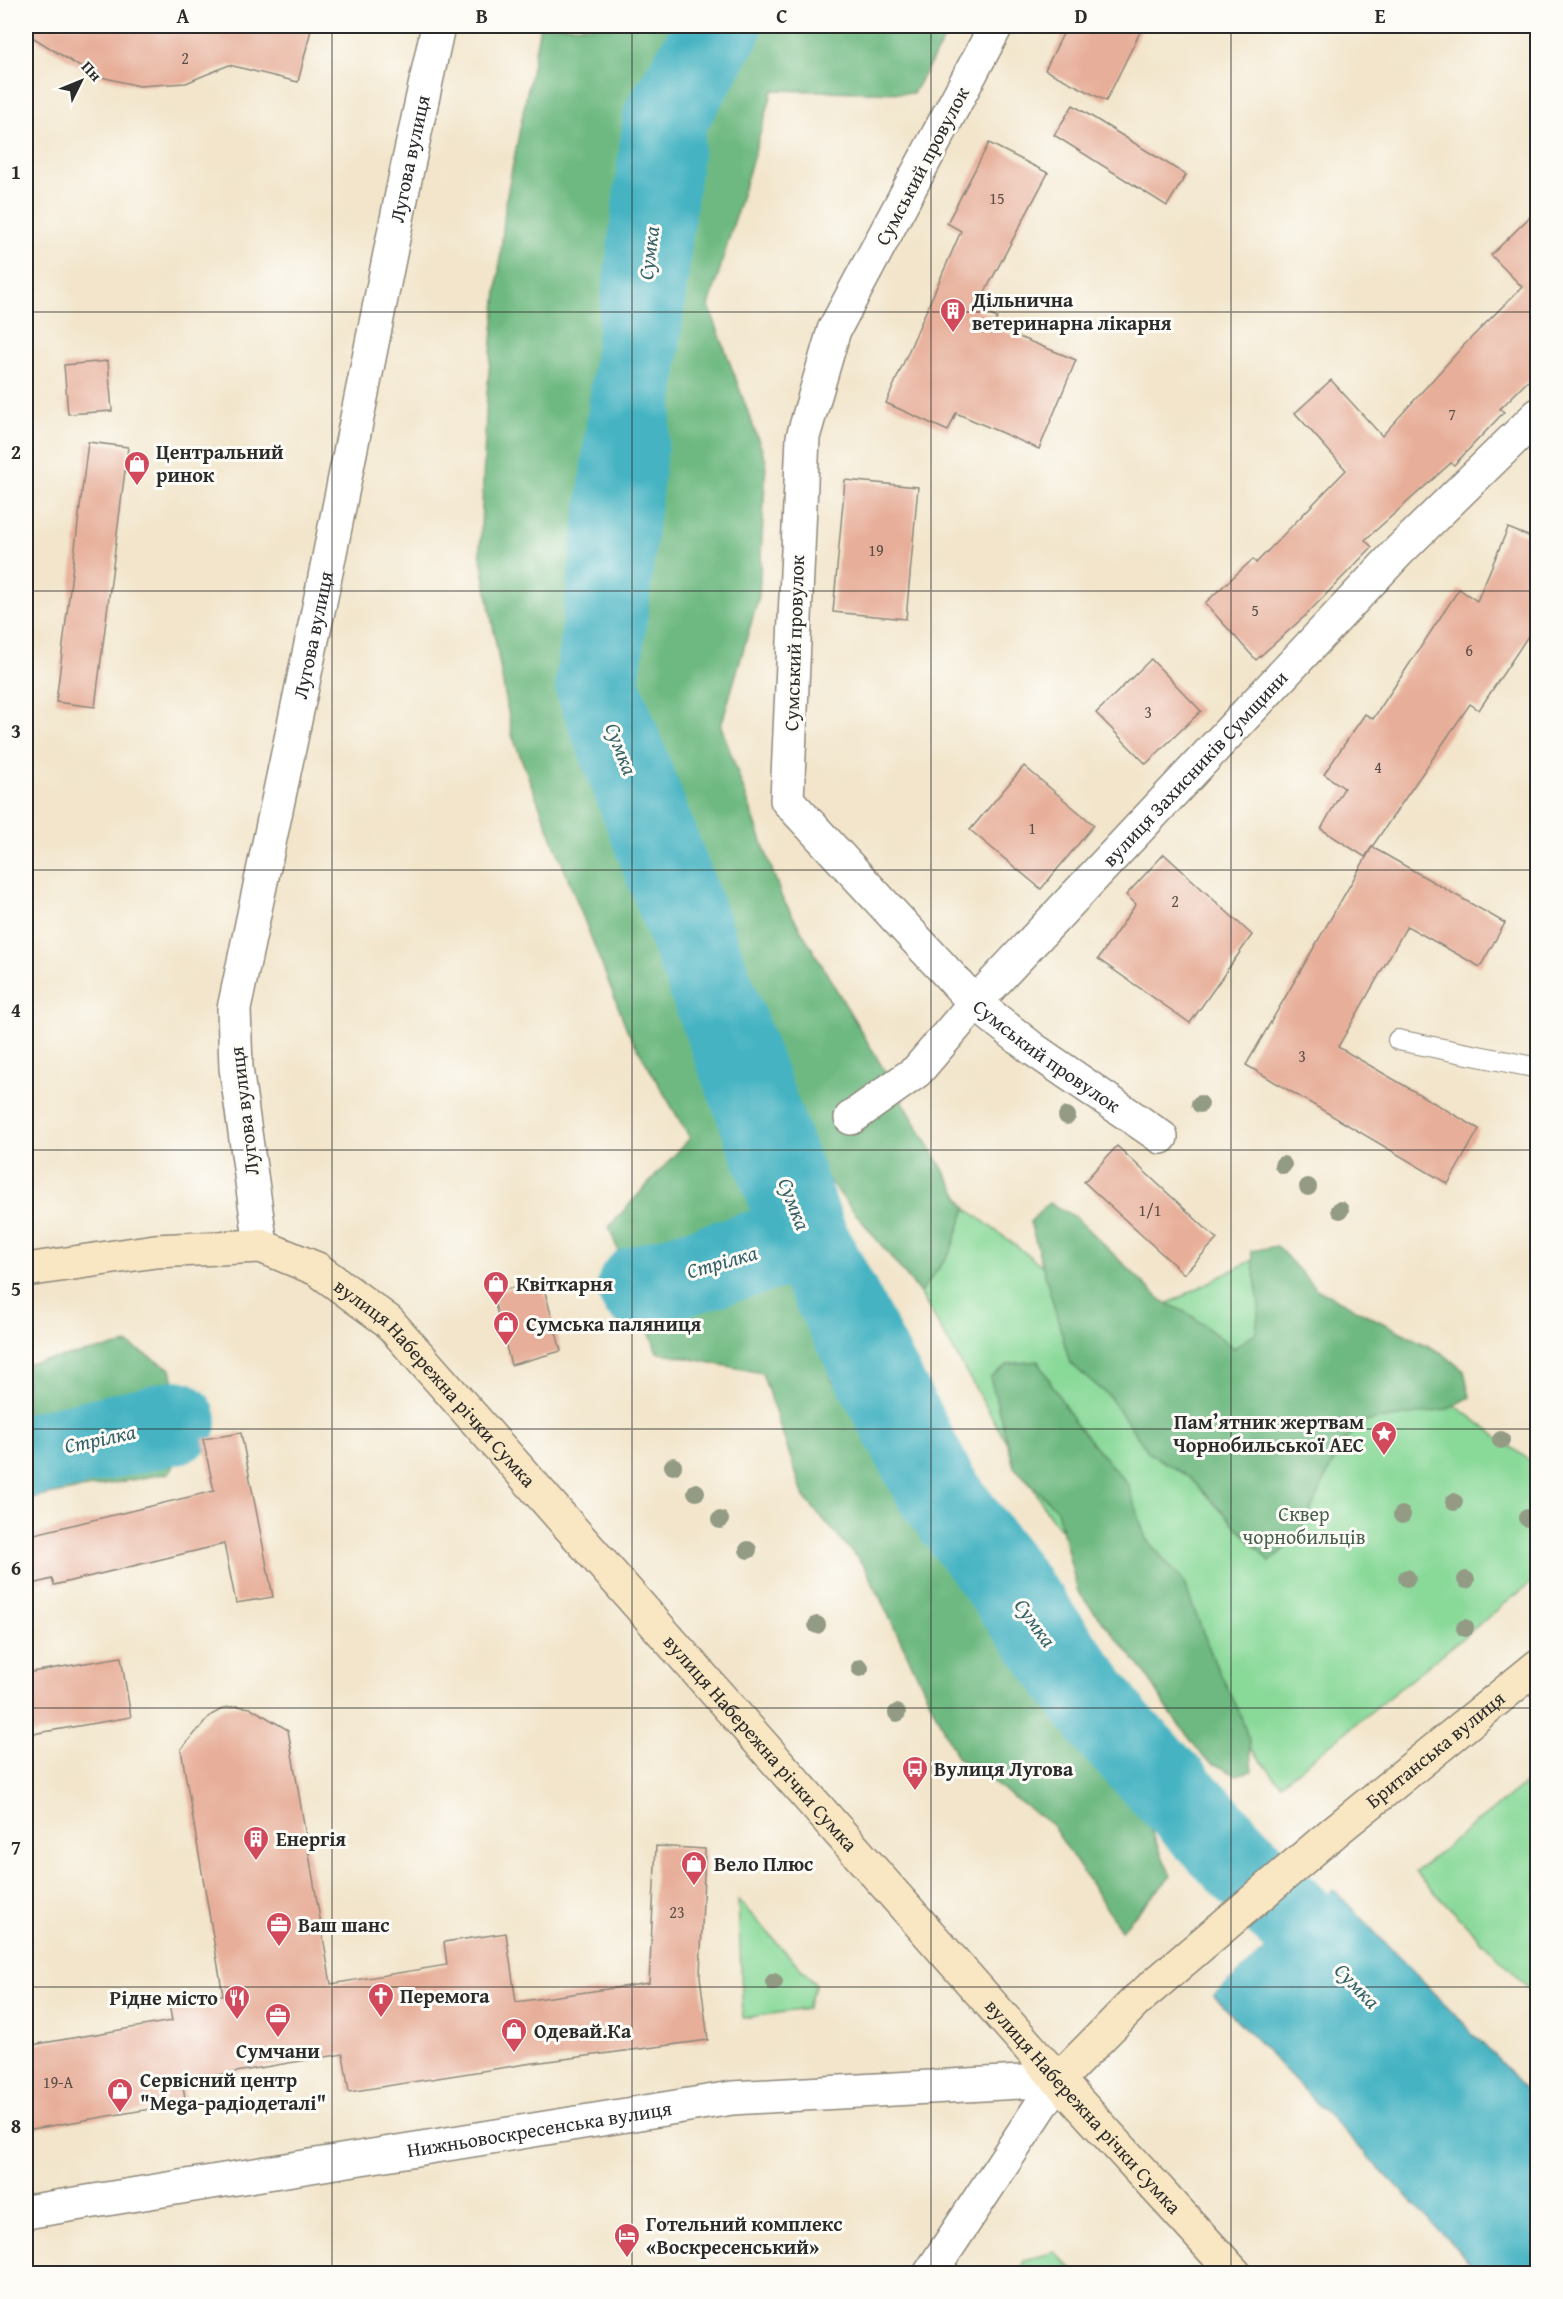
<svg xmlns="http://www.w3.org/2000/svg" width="1563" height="2299" font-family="'Gentium Book Plus',serif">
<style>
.green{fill:#89d999;stroke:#5a8262;stroke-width:1.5}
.forest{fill:#6eb981;stroke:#4c7256;stroke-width:1.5}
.water{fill:#45b3c2;stroke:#386f76;stroke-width:1.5}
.pier{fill:#f2e5cb}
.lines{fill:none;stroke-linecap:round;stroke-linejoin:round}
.river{stroke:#45b3c2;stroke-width:84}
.building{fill:#e7ae99}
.service-casing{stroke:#8e887b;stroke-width:22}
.minor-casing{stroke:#8e887b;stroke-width:36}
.tertiary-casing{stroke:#8e887b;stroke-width:36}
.secondary-casing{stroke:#8e887b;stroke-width:36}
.service{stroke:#fff;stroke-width:20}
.minor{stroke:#fff;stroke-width:33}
.tertiary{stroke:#fff;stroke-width:33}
.secondary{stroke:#f9e7c3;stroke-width:33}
.tree{fill:#949b85}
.grid{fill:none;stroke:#2b2b2b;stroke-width:1.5;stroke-opacity:0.55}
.labels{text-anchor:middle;stroke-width:6;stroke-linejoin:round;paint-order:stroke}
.number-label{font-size:16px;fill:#5a4c46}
.street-label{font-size:20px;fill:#2b2b2b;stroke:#fdfcf7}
.poi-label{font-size:20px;font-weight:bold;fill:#2b2b2b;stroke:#fdfcf7;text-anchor:start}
.park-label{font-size:20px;fill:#475f4c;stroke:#fdfcf7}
.water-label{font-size:21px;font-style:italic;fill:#356167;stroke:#fdfcf7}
.neatline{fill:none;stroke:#2b2b2b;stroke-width:2}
.grid-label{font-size:20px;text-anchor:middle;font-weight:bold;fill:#2b2b2b}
</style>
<rect width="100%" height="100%" fill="#fdfcf7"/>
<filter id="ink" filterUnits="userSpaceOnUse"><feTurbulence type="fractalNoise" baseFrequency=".0167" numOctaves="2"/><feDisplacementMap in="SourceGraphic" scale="12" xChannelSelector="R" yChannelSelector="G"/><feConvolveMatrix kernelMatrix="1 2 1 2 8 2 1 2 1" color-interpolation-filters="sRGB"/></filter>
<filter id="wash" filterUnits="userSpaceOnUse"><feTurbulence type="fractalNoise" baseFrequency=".008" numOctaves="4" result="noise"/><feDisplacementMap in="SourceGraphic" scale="24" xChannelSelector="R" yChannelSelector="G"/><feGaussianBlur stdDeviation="1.35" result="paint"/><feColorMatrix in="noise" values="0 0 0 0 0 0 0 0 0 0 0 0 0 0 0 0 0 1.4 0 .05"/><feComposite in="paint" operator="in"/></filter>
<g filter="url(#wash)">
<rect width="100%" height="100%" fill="#f2e5cb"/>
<g class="green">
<path d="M 966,1208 L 1123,1327 L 1256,1258 L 1537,1466 L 1537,1578 L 1281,1784 L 1049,1515 L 920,1293 L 950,1253 Z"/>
<path d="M 1537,1774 L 1537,1997 L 1415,1872 Z"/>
<path d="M 738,1900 L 816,1985 L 806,2009 L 743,2018 Z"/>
<path d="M 1055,2252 L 1076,2273 L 1017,2273 L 1025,2260 Z"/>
</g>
<g class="forest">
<path d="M 540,26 L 952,26 L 913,93 L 773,90 L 709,306 L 766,461 L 759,596 L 721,726 L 782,898 L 966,1208 L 950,1253 L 920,1293 L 806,1152 L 821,1261 L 852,1308 L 829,1377 L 925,1492 L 947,1560 L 1061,1675 L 1119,1728 L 1137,1798 L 1171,1876 L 1121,1930 L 1052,1825 L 957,1757 L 865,1567 L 804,1497 L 762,1373 L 657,1352 L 609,1227 L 690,1138 L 628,1032 L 512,735 L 480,552 L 487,392 L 506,200 Z"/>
<path d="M 1049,1203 L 1074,1216 L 1162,1301 L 1189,1314 L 1234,1348 L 1256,1332 L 1259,1305 L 1251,1251 L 1277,1246 L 1316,1289 L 1442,1353 L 1464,1371 L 1470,1397 L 1446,1410 L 1363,1422 L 1343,1442 L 1306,1520 L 1291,1543 L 1270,1562 L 1189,1477 L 1149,1453 L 1109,1396 L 1070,1363 L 1030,1222 Z"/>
<path d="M 128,1344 L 171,1369 L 186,1441 L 169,1473 L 26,1499 L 26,1364 Z"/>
<path d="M 1038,1361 L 1075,1423 L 1128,1485 L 1146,1539 L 1183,1581 L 1215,1663 L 1240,1713 L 1249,1741 L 1252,1771 L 1236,1775 L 1205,1759 L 1169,1711 L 1147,1675 L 1078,1592 L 1057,1510 L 1014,1467 L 990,1377 L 1009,1364 Z"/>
</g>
<path class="water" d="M 1333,1889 L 1537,2100 L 1537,2273 L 1480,2273 L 1213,1995 Z"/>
<path class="pier" d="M 1333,1886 L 1335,1887 L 1211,1997 L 1211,1993 Z"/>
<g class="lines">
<g class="river">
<path d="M 720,26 L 665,118 L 597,685 L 806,1238 L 937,1490 L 1113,1729 L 1538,2176"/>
<path d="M 639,1287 L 806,1238"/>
<path d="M 26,1456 L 175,1422"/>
</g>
</g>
<g id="blocks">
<g class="building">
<path d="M 26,26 L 312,26 L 298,82 L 229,65 L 186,83 L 139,86 L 93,75 L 26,33 Z"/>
<path d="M 1067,26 L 1143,26 L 1106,101 L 1045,70 Z"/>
<path d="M 1073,105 L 1186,175 L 1167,206 L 1054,135 Z"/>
<path d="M 989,143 L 1048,173 L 976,309 L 997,318 L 994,327 L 1076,360 L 1039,449 L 956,413 L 948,431 L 886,403 L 961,231 L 947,223 Z"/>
<path d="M 1538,209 L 1538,371 L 1500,409 L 1504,412 L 1454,465 L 1451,463 L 1365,540 L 1372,547 L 1305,616 L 1256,660 L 1205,603 L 1253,559 L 1256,563 L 1346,470 L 1295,413 L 1331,380 L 1382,436 L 1464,345 L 1522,287 L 1491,255 Z"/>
<path d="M 108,361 L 112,411 L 68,414 L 64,365 Z"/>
<path d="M 88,442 L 128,447 L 95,707 L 56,702 Z"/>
<path d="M 845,480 L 918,487 L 906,619 L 833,612 Z"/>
<path d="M 1508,528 L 1538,540 L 1538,621 L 1479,710 L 1470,704 L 1365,857 L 1321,829 L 1344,788 L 1324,774 L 1365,714 L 1373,719 L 1459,589 L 1477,601 Z"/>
<path d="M 1151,659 L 1201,711 L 1146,764 L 1096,713 Z"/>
<path d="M 1024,766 L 1094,825 L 1041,889 L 970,830 Z"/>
<path d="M 1372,847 L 1505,923 L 1480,967 L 1407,926 L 1338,1047 L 1479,1129 L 1448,1184 L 1246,1065 Z"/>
<path d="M 1164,854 L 1252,935 L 1190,1023 L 1098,959 L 1136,904 L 1126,895 Z"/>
<path d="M 1117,1146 L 1217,1239 L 1184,1274 L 1084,1182 Z"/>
<path d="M 542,1281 L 561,1351 L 511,1365 L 492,1293 Z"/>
<path d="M 241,1433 L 273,1597 L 236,1603 L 224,1544 L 54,1585 L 52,1579 L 26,1586 L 26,1536 L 214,1491 L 203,1439 Z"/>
<path d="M 121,1657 L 131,1717 L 26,1735 L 26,1673 Z"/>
<path d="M 237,1706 L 251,1708 L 288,1730 L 331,1984 L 447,1965 L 444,1942 L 506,1933 L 516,2002 L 649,1983 L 656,1846 L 705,1849 L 700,1976 L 708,2040 L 526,2064 L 349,2092 L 343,2054 L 182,2081 L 186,2103 L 26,2130 L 26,2046 L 172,2021 L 169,2004 L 223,1995 L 181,1749 L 211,1715 L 224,1708 Z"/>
</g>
</g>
</g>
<g filter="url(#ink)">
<use href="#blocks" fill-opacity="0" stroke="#8e887b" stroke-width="1.5"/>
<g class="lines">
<defs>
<path id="service" d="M 1398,1040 L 1538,1068"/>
<g id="minor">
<path id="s1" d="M 996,26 L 834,330 L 803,437 L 787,800 L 975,1003 L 1033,1049 L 1161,1137"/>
<path id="s2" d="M 851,1118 L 917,1071 L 975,1003 L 1399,551 L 1538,415"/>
<path id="s3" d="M 261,1246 L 236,1068 L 234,1009 L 321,597 L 405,179 L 438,26"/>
<path d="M 930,2274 L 1058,2080"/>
</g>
<g id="tertiary">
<path id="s4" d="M 26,2212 L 732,2098 L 1058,2080"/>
</g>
<g id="secondary">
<path id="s5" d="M 26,1270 L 155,1251 L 261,1246 L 317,1269 L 388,1321 L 1058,2080 L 1235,2274"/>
<path id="s6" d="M 1058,2080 L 1138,1999 L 1334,1832 L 1538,1666"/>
</g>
</defs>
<use href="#service" class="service-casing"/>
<use href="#minor" class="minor-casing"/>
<use href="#tertiary" class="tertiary-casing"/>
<use href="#secondary" class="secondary-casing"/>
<use href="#service" class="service"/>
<use href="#minor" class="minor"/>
<use href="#tertiary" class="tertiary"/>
<use href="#secondary" class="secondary"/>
</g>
<g class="tree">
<circle cx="1200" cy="1104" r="9"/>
<circle cx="1067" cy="1116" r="9"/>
<circle cx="1283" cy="1165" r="9"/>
<circle cx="1308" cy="1187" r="9"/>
<circle cx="1340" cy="1210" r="9"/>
<circle cx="1501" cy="1440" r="9"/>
<circle cx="673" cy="1466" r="9"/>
<circle cx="696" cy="1492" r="9"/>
<circle cx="1454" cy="1502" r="9"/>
<circle cx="1402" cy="1515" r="9"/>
<circle cx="1527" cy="1518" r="9"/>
<circle cx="720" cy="1520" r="9"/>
<circle cx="748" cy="1550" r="9"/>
<circle cx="1407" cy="1578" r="9"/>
<circle cx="1466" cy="1580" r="9"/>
<circle cx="817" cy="1625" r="9"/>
<circle cx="1465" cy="1628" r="9"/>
<circle cx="860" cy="1668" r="9"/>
<circle cx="897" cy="1713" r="9"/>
<circle cx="774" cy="1982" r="9"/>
</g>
</g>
<path class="grid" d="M 332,26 L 332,2274M 632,26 L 632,2274M 931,26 L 931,2274M 1231,26 L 1231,2274M 26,312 L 1538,312M 26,591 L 1538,591M 26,870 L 1538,870M 26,1150 L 1538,1150M 26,1429 L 1538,1429M 26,1708 L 1538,1708M 26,1987 L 1538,1987"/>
<defs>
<symbol id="building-pin" viewBox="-11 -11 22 30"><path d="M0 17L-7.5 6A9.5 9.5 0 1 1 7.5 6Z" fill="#d1495b" stroke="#fdfcf7"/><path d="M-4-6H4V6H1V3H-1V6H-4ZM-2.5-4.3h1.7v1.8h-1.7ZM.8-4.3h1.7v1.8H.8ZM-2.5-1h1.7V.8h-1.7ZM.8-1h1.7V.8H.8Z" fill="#fff"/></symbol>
<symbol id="shop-pin" viewBox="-11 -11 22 30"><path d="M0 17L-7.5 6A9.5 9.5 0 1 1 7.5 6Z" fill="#d1495b" stroke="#fdfcf7"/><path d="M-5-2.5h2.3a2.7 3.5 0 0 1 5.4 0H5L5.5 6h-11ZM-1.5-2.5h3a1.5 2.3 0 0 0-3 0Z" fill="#fff"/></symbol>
<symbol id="sight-pin" viewBox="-11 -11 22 30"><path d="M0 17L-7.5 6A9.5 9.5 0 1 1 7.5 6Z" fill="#d1495b" stroke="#fdfcf7"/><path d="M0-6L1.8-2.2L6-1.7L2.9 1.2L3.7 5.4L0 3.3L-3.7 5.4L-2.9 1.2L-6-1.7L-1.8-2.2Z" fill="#fff"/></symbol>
<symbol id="bus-pin" viewBox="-11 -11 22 30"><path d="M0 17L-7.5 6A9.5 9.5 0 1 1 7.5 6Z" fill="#d1495b" stroke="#fdfcf7"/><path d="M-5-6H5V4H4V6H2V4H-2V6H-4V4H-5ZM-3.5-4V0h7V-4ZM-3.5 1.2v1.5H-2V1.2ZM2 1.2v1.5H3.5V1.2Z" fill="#fff"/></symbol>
<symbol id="office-pin" viewBox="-11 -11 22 30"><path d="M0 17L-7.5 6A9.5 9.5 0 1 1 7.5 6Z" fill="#d1495b" stroke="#fdfcf7"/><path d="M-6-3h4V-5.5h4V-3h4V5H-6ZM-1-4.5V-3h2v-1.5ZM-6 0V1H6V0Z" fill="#fff"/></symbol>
<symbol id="church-pin" viewBox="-11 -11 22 30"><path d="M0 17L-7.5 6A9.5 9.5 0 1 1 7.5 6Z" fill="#d1495b" stroke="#fdfcf7"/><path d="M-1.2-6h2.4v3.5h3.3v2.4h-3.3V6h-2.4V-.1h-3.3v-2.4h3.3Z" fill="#fff"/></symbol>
<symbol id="restaurant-pin" viewBox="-11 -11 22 30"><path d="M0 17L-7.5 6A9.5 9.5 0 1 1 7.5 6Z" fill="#d1495b" stroke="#fdfcf7"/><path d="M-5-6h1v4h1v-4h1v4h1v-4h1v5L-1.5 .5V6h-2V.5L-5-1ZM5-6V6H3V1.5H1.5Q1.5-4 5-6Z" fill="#fff"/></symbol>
<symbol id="hotel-pin" viewBox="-11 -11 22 30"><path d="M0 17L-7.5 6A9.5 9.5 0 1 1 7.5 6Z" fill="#d1495b" stroke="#fdfcf7"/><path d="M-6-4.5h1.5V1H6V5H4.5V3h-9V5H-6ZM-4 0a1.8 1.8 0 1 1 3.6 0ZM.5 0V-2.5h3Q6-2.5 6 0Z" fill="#fff"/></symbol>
</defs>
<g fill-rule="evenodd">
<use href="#building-pin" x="938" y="296" width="30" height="40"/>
<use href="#shop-pin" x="122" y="449" width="30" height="40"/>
<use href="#shop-pin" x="481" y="1269" width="30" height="40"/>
<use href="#shop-pin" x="491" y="1309" width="30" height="40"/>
<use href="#sight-pin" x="1369" y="1419" width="30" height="40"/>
<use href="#bus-pin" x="900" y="1754" width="30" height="40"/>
<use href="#building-pin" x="241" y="1824" width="30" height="40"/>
<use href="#shop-pin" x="679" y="1849" width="30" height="40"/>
<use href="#office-pin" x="264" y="1910" width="30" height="40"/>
<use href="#church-pin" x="366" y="1981" width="30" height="40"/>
<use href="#restaurant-pin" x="222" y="1983" width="30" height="40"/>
<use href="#office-pin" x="263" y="2001" width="30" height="40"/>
<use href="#shop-pin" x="499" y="2016" width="30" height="40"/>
<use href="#shop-pin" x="105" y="2076" width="30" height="40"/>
<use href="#hotel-pin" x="612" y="2221" width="30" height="40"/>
</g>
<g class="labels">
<g class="number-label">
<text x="185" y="64">2</text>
<text x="997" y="204">15</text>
<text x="1452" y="420">7</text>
<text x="876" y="556">19</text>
<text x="1255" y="616">5</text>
<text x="1469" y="656">6</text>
<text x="1148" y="718">3</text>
<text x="1378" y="773">4</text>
<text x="1032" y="834">1</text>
<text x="1175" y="907">2</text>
<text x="1302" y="1062">3</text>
<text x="1150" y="1216">1/1</text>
<text x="677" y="1918">23</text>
<text x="58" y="2088">19-А</text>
</g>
<g class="street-label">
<text dy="7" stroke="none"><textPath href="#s3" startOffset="1107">Лугова вулиця</textPath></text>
<text transform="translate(922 166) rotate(-62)" y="7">Сумський провулок</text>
<text dy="7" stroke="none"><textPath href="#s3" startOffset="621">Лугова вулиця</textPath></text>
<text transform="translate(794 643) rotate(-88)" y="7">Сумський провулок</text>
<text dy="7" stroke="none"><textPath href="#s2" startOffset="492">вулиця Захисників Сумщини</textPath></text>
<text dy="7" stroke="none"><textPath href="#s1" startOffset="1185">Сумський провулок</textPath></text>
<text transform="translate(244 1111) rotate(-97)" y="7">Лугова вулиця</text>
<text dy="7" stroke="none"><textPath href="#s5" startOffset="462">вулиця Набережна річки Сумка</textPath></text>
<text dy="7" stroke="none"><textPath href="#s5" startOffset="948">вулиця Набережна річки Сумка</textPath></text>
<text dy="7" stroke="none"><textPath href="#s6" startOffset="502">Британська вулиця</textPath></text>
<text dy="7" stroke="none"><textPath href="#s5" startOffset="1434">вулиця Набережна річки Сумка</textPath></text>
<text dy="7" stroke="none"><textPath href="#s4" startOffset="520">Нижньовоскресенська вулиця</textPath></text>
</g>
<g class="poi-label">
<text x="972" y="307">Дільнична<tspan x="972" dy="23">ветеринарна лікарня</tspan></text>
<text x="156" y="459">Центральний<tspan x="156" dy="23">ринок</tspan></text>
<text x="516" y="1291">Квіткарня</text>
<text x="526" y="1331">Сумська паляниця</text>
<text x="1364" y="1429" text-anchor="end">Пам’ятник жертвам<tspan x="1364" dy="23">Чорнобильської АЕС</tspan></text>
<text x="934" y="1776">Вулиця Лугова</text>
<text x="276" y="1846">Енергія</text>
<text x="714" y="1871">Вело Плюс</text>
<text x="298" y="1932">Ваш шанс</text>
<text x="400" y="2003">Перемога</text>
<text x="218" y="2005" text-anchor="end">Рідне місто</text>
<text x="534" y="2038">Одевай.Ка</text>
<text x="278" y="2058" text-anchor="middle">Сумчани</text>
<text x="140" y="2087">Сервісний центр<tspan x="140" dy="23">"Mega-радіодеталі"</tspan></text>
<text x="646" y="2231">Готельний комплекс<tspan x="646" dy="23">«Воскресенський»</tspan></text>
</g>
<g class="park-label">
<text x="1304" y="1521">Сквер<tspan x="1304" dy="23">чорнобильців</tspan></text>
</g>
<g class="water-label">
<text transform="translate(649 253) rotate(-83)" y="7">Сумка</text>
<text transform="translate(621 749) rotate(69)" y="7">Сумка</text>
<text transform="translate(794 1204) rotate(69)" y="7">Сумка</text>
<text transform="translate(722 1262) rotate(-16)" y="7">Стрілка</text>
<text transform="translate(100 1439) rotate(-12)" y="7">Стрілка</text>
<text transform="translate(1035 1623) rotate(54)" y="7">Сумка</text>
<text transform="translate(1357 1986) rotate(46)" y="7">Сумка</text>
</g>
</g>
<rect width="1563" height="2299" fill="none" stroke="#fdfcf7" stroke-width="66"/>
<g transform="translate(81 81) rotate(47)" stroke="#fdfcf7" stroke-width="4.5" paint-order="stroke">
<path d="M0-4.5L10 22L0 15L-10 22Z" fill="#2b2b2b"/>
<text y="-9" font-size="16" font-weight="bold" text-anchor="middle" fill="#2b2b2b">Пн</text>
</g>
<rect x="33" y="33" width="1497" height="2233" class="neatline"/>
<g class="grid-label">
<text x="183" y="23">A</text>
<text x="482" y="23">B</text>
<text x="782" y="23">C</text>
<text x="1081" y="23">D</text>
<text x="1380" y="23">E</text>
<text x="16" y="179">1</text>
<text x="16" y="459">2</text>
<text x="16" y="738">3</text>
<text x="16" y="1017">4</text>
<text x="16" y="1296">5</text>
<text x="16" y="1575">6</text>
<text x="16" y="1854">7</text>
<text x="16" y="2133">8</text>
</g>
</svg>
